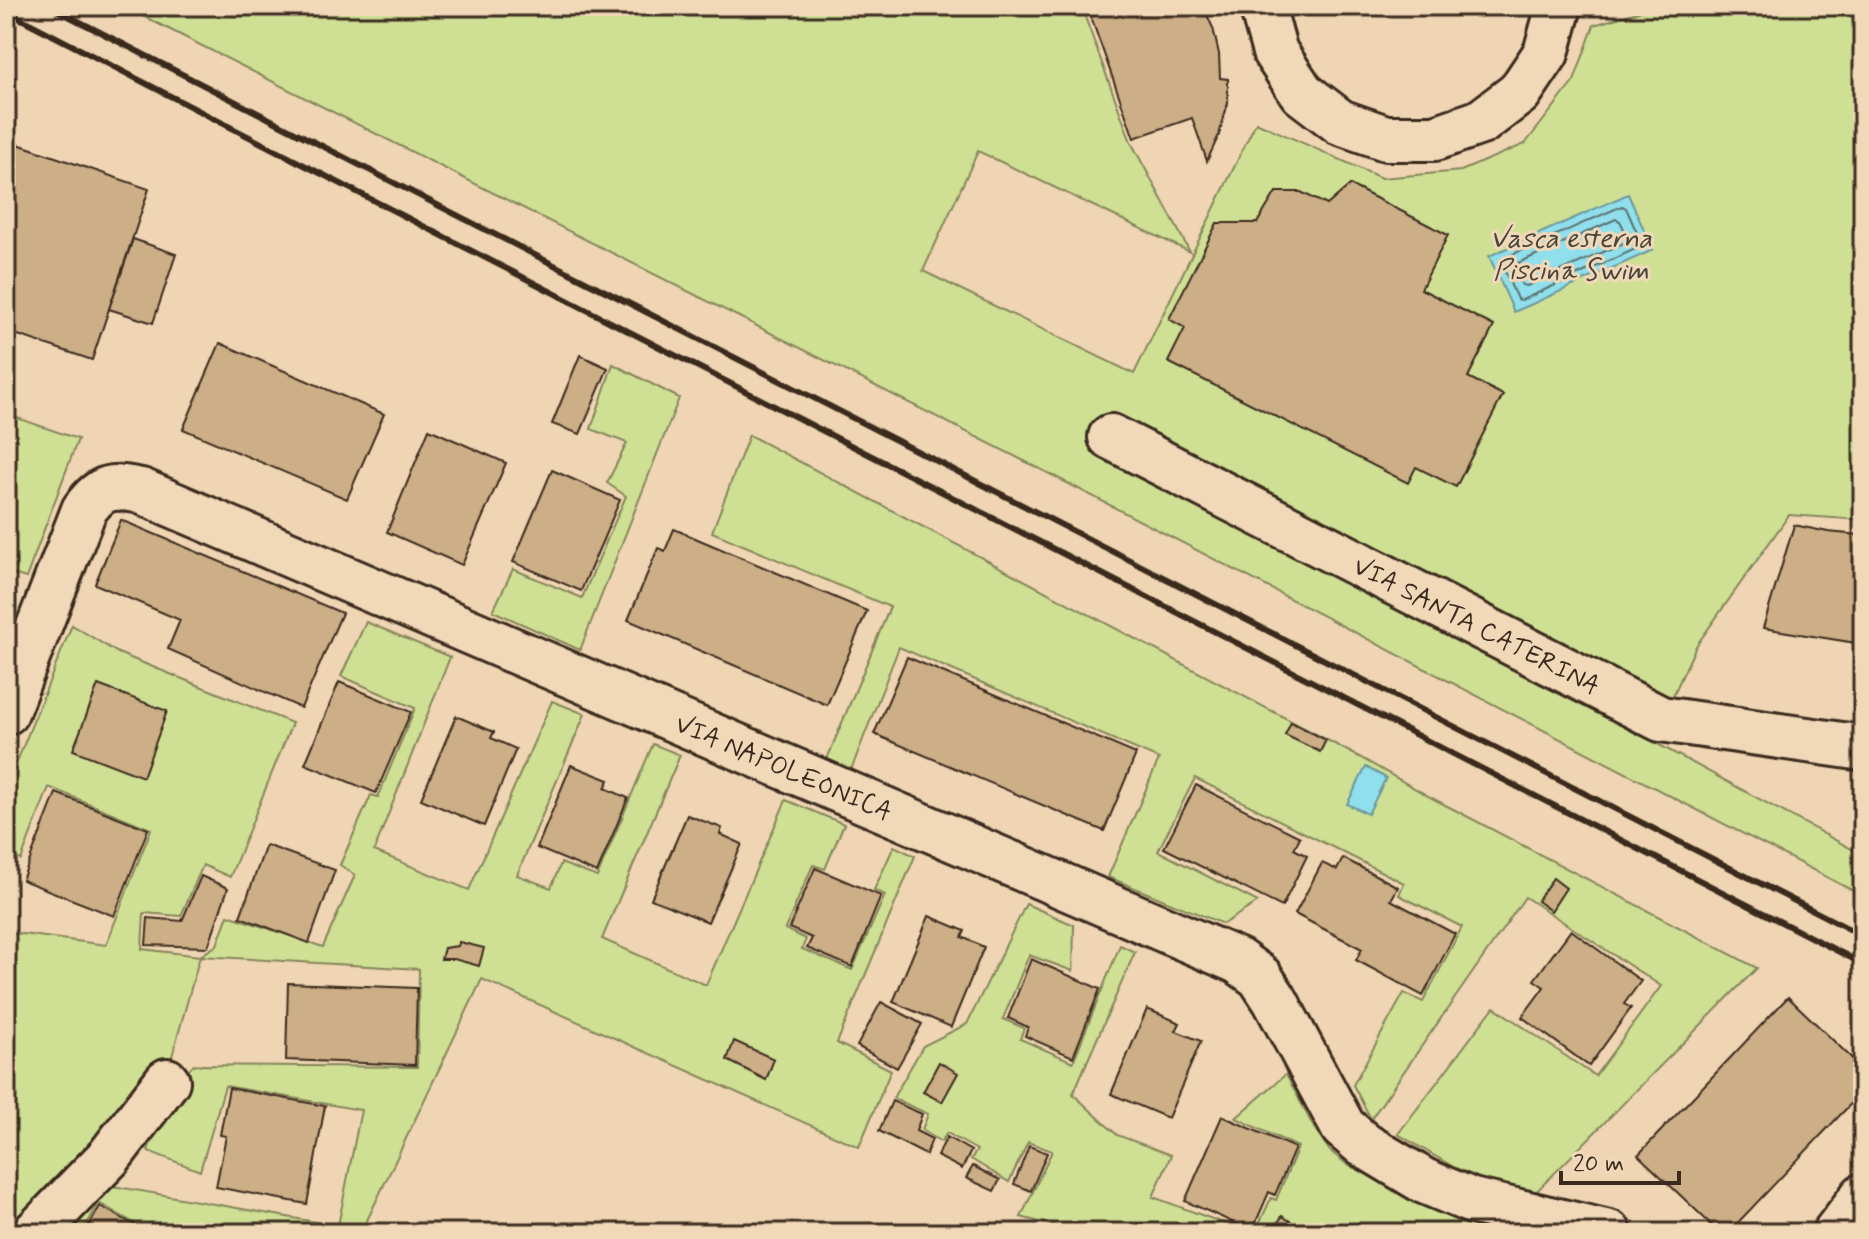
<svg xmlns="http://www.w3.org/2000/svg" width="1869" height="1239" font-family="Mynerve,sans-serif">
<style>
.green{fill:#cfe095;stroke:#85855a;stroke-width:2}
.water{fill:#8fdfec;stroke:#6d979a;stroke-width:2}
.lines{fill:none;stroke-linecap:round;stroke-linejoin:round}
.shore{stroke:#5d7270;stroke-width:2}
.building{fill:#ccae87;stroke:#3b2a1e;stroke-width:2}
.minor-casing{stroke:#3b2a1e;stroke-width:50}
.minor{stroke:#f0d8b8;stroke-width:44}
.rail{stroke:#3b2a1e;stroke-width:6}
.labels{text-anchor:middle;stroke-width:6;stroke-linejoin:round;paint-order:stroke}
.street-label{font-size:26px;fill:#3b2a1e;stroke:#f0d8b8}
.water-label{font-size:28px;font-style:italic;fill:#48453d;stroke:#f0d8b8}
</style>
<rect width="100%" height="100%" fill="#efd5b3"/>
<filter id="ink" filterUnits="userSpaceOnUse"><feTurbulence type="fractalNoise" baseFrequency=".0125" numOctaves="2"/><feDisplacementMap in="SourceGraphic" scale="16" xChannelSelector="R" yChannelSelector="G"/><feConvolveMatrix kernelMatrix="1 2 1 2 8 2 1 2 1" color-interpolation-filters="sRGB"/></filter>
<g filter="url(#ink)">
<g class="green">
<path d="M 123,6 L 1081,6 L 1131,142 L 1190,252 L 978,151 L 923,271 L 1134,374 L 1256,122 L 1381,178 L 1461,171 L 1525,144 L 1574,81 L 1594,25 L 1657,6 L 1863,6 L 1863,520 L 1789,515 L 1696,646 L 1652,741 L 1863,855 L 1863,896 L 1046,472 Z"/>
<path d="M 613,364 L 679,398 L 580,650 L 493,611 L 513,569 L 582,598 L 626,496 L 607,483 L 627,443 L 591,429 Z"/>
<path d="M 6,414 L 78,439 L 26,578 L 6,572 Z"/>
<path d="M 749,435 L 1361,758 L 1432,798 L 1757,968 L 1535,1193 L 1467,1175 L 1398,1134 L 1494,1007 L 1595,1076 L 1661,986 L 1525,897 L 1371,1119 L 1353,1085 L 1404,993 L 1423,1002 L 1462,927 L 1399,895 L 1404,883 L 1195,778 L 1158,851 L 1258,902 L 1223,924 L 1108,877 L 1159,759 L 899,647 L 851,770 L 827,759 L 890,607 L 712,532 Z"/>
<path d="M 366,622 L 450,657 L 374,851 L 469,890 L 552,701 L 585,714 L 517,875 L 551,888 L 561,863 L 597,877 L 653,744 L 680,755 L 602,939 L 706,985 L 786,800 L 844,824 L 825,869 L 813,865 L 785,929 L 806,939 L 802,949 L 852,970 L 885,895 L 874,890 L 894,846 L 915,856 L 837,1043 L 891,1070 L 859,1147 L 482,979 L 361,1233 L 145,1233 L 146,1230 L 99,1203 L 82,1233 L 48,1233 L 96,1183 L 338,1226 L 361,1110 L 225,1086 L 200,1171 L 148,1151 L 165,1099 L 193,1065 L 417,1067 L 419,969 L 200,956 L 171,1060 L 19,1233 L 6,1233 L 6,932 L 106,945 L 151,829 L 49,787 L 21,860 L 6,854 L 6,789 L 72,625 L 118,653 L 292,723 L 230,877 L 203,865 L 181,916 L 144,913 L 142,949 L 200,956 L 217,945 L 228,915 L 323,947 L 355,875 L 340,865 L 371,795 L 378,797 L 415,708 L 341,676 Z"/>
<path d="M 1026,904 L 1074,925 L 1073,971 L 1029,955 L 1003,1019 L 1024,1028 L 1020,1039 L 1073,1062 L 1120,945 L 1135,952 L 1073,1094 L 1117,1135 L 1171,1155 L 1153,1197 L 1250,1233 L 1080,1233 L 1021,1217 L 1052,1151 L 1028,1142 L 1009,1182 L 971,1159 L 977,1150 L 947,1133 L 941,1142 L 922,1130 L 928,1114 L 893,1098 L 923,1046 L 967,1024 Z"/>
<path d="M 1286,1074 L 1314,1128 L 1330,1151 L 1349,1166 L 1476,1219 L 1524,1233 L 1255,1233 L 1271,1198 L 1276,1200 L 1298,1147 L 1236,1118 Z"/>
</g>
<g class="water">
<path d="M 1628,194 L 1653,250 L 1514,312 L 1489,256 Z"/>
<path d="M 1366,767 L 1386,778 L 1368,814 L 1347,804 Z"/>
</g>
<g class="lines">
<g class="shore">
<path d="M 1622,206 L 1626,208 L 1641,242 L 1640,247 L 1522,300 L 1517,299 L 1501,263 L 1502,259 Z"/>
<path d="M 1616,219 L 1620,221 L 1628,237 L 1626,242 L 1527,286 L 1522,285 L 1514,268 L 1516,264 Z"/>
</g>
</g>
<g class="building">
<path d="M 1087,6 L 1203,6 L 1213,28 L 1219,54 L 1220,78 L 1228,79 L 1228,103 L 1219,135 L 1207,161 L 1192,118 L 1134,138 Z"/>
<path d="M 6,140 L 149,189 L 92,360 L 6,331 Z"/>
<path d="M 1350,185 L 1448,235 L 1421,289 L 1494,326 L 1468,377 L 1503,395 L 1456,487 L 1416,467 L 1408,483 L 1168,362 L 1185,328 L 1169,319 L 1217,223 L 1257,223 L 1276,192 L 1301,192 L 1327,205 Z"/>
<path d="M 133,239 L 176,254 L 153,323 L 109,309 Z"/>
<path d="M 220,343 L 384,414 L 347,499 L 183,429 Z"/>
<path d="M 580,355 L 608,368 L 580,434 L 552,424 Z"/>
<path d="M 429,429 L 506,463 L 462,565 L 387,532 Z"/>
<path d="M 552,470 L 620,500 L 581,591 L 513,562 Z"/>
<path d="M 121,520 L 342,613 L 301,708 L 168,649 L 180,620 L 95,584 Z"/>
<path d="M 1794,525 L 1828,532 L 1859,535 L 1858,557 L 1863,556 L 1863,630 L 1857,631 L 1856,643 L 1763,628 Z"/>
<path d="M 674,529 L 867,611 L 827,705 L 628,620 L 658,548 L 665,551 Z"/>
<path d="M 907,657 L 1136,754 L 1104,831 L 874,734 Z"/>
<path d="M 339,682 L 411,712 L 376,793 L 305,764 Z"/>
<path d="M 98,685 L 167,711 L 143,777 L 73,750 Z"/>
<path d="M 456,716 L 494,732 L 491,738 L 516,749 L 484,826 L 421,799 Z"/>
<path d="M 1291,722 L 1326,740 L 1320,752 L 1285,735 Z"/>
<path d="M 571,765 L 609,780 L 605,788 L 628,798 L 597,873 L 537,848 Z"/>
<path d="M 1196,785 L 1300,837 L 1294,849 L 1307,856 L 1282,907 L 1164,848 Z"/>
<path d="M 56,793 L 148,829 L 114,916 L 22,880 Z"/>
<path d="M 687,815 L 722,828 L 720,834 L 742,844 L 708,922 L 651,899 Z"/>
<path d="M 266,845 L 335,870 L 309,943 L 240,917 Z"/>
<path d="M 1343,858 L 1398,887 L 1391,900 L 1455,934 L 1423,996 L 1356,960 L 1362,949 L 1295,914 L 1322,863 L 1337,870 Z"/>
<path d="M 815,868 L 881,896 L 852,967 L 807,948 L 812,938 L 789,928 Z"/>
<path d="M 201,876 L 228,888 L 208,947 L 146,945 L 148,918 L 182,921 Z"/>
<path d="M 1553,878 L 1566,888 L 1551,911 L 1537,901 Z"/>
<path d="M 929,916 L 965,931 L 962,937 L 984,947 L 951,1027 L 893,1002 Z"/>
<path d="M 1571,930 L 1641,981 L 1624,1004 L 1631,1008 L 1589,1066 L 1522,1017 L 1544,987 L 1534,980 Z"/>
<path d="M 459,942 L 484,948 L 479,966 L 454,959 L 441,959 L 444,948 L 458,946 Z"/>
<path d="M 1031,959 L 1100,989 L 1073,1057 L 1025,1036 L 1028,1027 L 1008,1018 Z"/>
<path d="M 288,983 L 417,988 L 415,1065 L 286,1060 Z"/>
<path d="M 1788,997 L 1863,1069 L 1863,1091 L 1728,1233 L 1720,1233 L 1638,1155 Z"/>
<path d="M 881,1002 L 922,1024 L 897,1068 L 857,1046 Z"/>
<path d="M 1147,1009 L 1180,1023 L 1176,1031 L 1201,1041 L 1168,1118 L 1111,1094 Z"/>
<path d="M 734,1041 L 774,1059 L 766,1080 L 727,1060 Z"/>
<path d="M 939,1062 L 958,1073 L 942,1102 L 923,1092 Z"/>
<path d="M 229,1088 L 325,1106 L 307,1204 L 216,1187 L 226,1136 L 220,1135 Z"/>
<path d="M 892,1101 L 922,1114 L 916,1131 L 932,1139 L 926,1155 L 879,1131 Z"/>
<path d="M 1222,1116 L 1295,1148 L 1275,1195 L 1269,1192 L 1252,1231 L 1185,1201 Z"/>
<path d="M 947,1137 L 971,1151 L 962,1169 L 937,1156 Z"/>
<path d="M 1029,1146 L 1047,1153 L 1031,1191 L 1014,1184 Z"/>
<path d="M 973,1166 L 1000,1180 L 994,1191 L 966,1178 Z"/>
<path d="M 100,1206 L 143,1230 L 141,1233 L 85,1233 Z"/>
<path d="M 1282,1216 L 1298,1226 L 1293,1233 L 1272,1233 Z"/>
</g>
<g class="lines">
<defs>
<g id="minor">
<path d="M 1262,6 L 1275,52 L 1302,93 L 1340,122 L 1386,138 L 1435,138 L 1481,122 L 1519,93 L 1546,53 L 1559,6"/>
<path d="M 1111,437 L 1661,719 L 1863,748"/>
<path d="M 6,712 L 84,510 C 102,485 112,485 141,491 L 1238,961 L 1260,977 L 1275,1000 L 1343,1127 L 1364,1145 L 1424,1181 L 1472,1201 L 1609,1233"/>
<path d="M 35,1233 L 109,1157 L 167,1081"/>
<path d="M 1835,1233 L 1863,1196"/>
</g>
</defs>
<use href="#minor" class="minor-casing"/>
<use href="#minor" class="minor"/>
<g class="rail">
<path d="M 49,6 L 1863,936"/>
<path d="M 6,11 L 232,128 L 1863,964"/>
</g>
</g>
</g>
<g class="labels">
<g class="street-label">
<text transform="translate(1477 625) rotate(27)" y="9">VIA SANTA CATERINA</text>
<text transform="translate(784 767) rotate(23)" y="9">VIA NAPOLEONICA</text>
</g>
<g class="water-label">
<text x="1571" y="247">Vasca esterna<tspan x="1571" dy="32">Piscina Swim</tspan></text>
</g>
</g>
<rect width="1869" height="1239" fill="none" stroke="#f0d8b8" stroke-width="32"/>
<rect x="16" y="16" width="1837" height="1207" fill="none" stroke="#3b2a1e" stroke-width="3" filter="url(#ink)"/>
<path d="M1561 1171v12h118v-12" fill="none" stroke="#3b2a1e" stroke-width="4"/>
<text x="1573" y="1171" font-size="24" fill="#3b2a1e" stroke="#f0d8b8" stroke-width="6" paint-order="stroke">20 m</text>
</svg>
